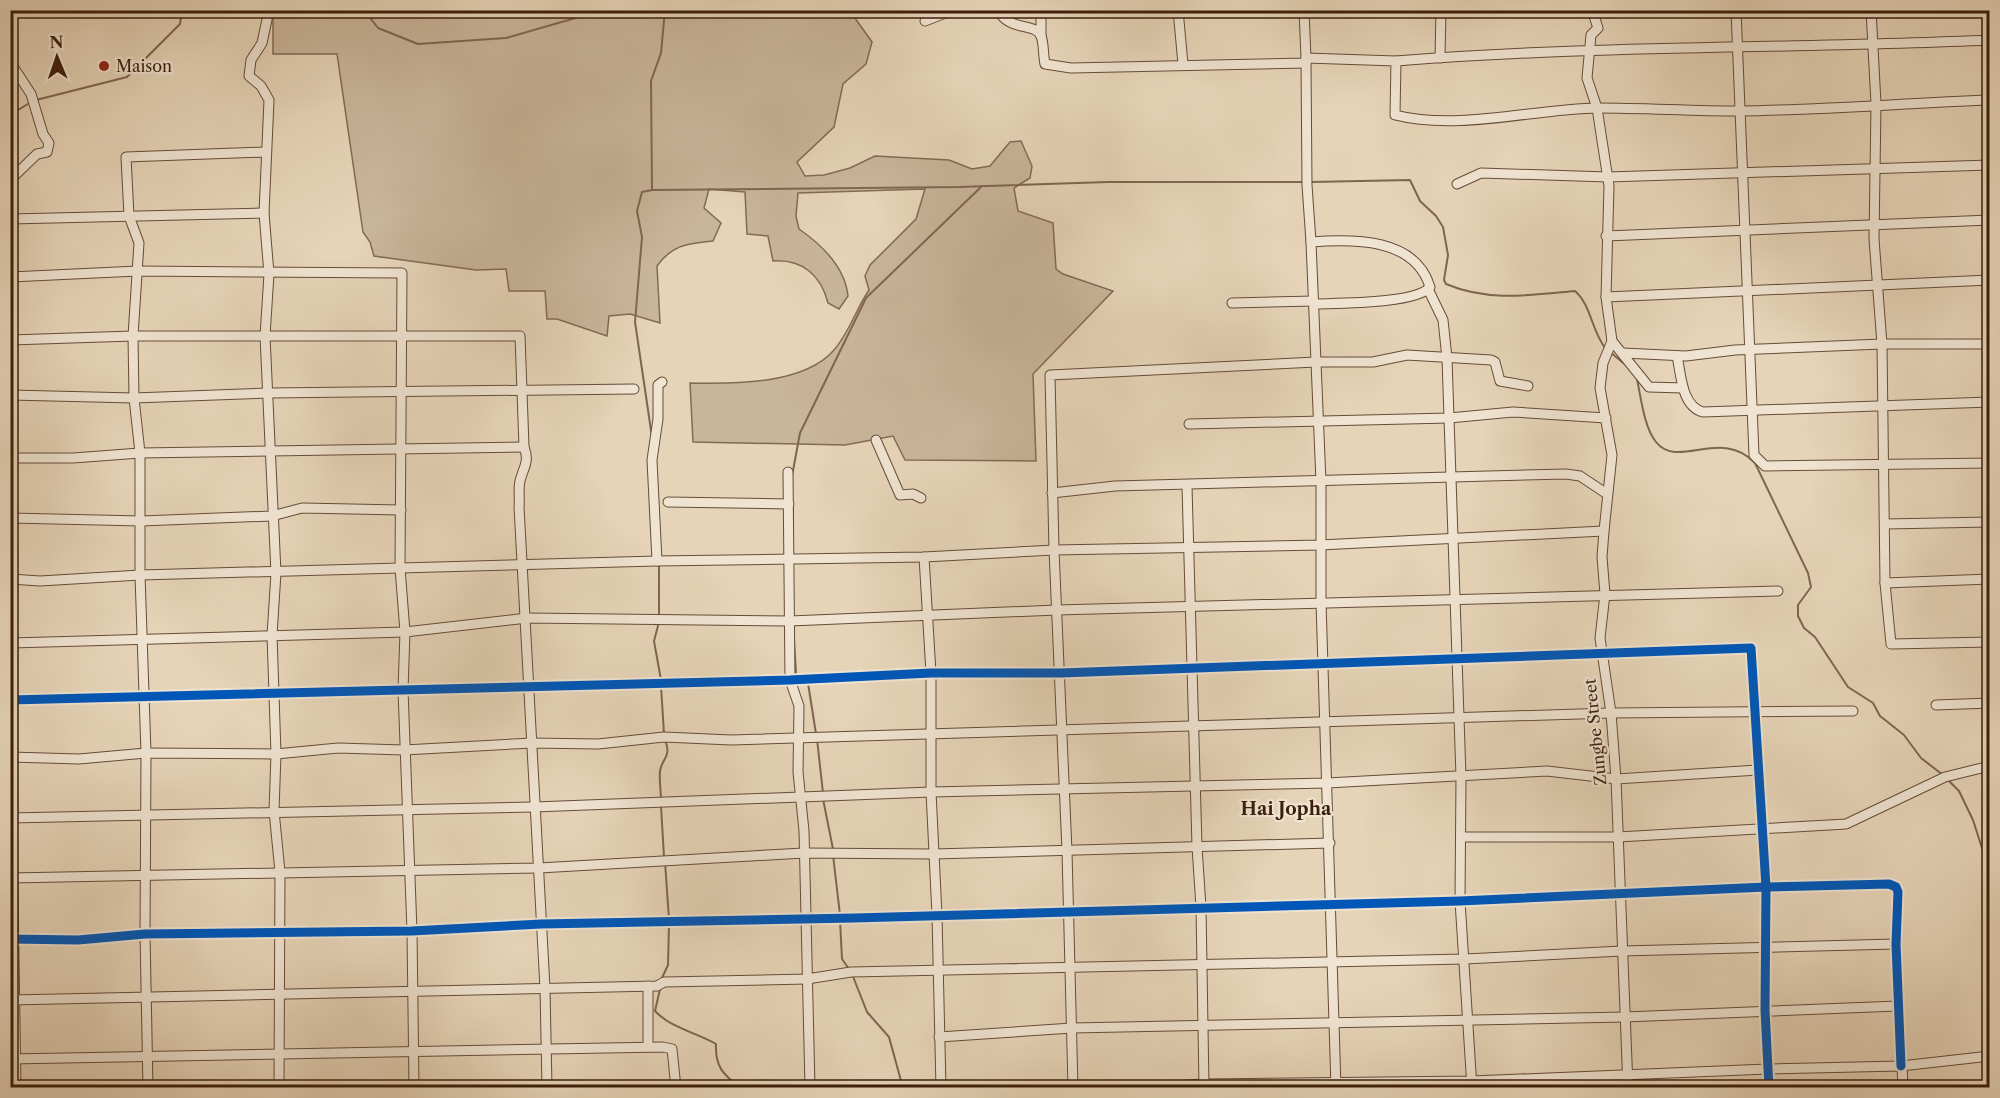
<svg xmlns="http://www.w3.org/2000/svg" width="2000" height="1098" font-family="'Libre Caslon Text',serif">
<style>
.green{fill:#c9b59b;stroke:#826a54;stroke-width:1.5}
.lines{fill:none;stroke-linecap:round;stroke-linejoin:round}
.stream{stroke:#7f6650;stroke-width:2}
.street-casing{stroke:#664c37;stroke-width:11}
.street{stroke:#efe3d1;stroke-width:9}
.cycleway-casing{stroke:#efe3d1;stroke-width:13}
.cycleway{stroke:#0057b8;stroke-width:9}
.poi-dot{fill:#8f2418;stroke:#efe3d1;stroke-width:2}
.labels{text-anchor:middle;stroke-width:4.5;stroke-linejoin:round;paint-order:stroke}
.poi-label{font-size:16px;fill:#3c1e0c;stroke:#efe3d1;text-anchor:start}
.street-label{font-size:16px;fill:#3c1e0c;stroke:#efe3d1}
.neighbourhood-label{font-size:18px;font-weight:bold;fill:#3c1e0c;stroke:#efe3d1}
</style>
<rect width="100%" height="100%" fill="#e6d4b8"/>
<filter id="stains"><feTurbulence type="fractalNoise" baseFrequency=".00333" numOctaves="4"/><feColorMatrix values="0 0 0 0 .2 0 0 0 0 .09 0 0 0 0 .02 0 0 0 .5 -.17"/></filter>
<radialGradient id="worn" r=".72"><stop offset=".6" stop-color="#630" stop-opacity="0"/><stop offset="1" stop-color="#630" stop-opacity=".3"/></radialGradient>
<path class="green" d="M 273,11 L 850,11 L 872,42 L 866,64 L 843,84 L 834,127 L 797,162 L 805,176 L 824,175 L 850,168 L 875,156 L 949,160 L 972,169 L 990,166 L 1010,142 L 1021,141 L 1032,166 L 1030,178 L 1014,188 L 1018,211 L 1053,223 L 1056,269 L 1063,274 L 1113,291 L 1033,374 L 1036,461 L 905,460 L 893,436 L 845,445 L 693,442 L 690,383 C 732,384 804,385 834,350 C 849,333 856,309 869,290 L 865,276 L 870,265 L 916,219 L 925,189 L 798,193 L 796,216 L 799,229 C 822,245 845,267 848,296 L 839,309 L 828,303 C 821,275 802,259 773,261 L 768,236 L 747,234 L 745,192 L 709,189 L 704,208 L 721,223 L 713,241 C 687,244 673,244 657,266 L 660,323 L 630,314 L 609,316 L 607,336 L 557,319 L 547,319 L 545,291 L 509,291 L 506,269 L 476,270 L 374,256 L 370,242 L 363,232 L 337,54 L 273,54 Z"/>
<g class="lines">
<g class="stream">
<path d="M 364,10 L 378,28 L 418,44 L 506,38 L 603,10"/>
<path d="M 665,10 L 661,53 L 651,81 L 652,190 L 959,187 L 1108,182 L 1305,182"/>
<path d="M 36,100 L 127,77 L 180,24 L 182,10"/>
<path d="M 10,115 L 31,102"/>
<path d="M 1311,182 L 1410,180 L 1420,201 L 1436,216 L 1443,227 L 1448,255 L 1444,280 L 1446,284 C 1488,302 1532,295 1575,291 C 1592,306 1591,331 1606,349"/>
<path d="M 1610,352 L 1627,366"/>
<path d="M 1637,379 C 1641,398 1644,427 1656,442 C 1678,470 1721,427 1755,463 L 1808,573 L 1811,587 L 1798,605 L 1798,616 L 1804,628 L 1815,637 L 1848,687 L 1873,703 L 1880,716 L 1904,735 L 1921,758 L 1943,775"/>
<path d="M 652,437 L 635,322 L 642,237 L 637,211 L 642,192 L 652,190"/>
<path d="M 792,476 L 800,433 L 866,298 L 982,186"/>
<path d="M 793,505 L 793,554"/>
<path d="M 659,565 L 659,616"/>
<path d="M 659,622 L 654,641 L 661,680"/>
<path d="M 794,640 L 796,674 L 802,675"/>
<path d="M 808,683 L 816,734"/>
<path d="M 661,686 L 664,734"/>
<path d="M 817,739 L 823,793"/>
<path d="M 1947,779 L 1959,791 L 1973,820 L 1990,873"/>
<path d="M 823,799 L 833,849"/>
<path d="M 661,800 C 661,791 659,780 660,771 C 662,758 672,757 665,740"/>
<path d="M 661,806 L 664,857"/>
<path d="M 833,855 L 840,915"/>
<path d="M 665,862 L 669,919"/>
<path d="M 840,920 L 842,959 L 849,969"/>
<path d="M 852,974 L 867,1012 L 889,1037 L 903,1088"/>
<path d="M 661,980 L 668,965 L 669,925"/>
<path d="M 660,989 L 655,1011 C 672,1029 696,1032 716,1044 C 715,1067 723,1074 740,1088"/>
</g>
<defs>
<g id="street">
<path d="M 269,10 L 262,43 L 251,60 L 249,76 L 261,86 L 269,100 L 264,213 L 269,274 L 265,336 L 276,573 L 272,635 L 276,754 L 274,811 L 280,872 L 279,1088"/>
<path d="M 998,10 C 1009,32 1035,22 1041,36 C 1044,43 1043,55 1045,64 L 1071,68 L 1306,63 L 1306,58 L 1396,61 L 1395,115 C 1459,131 1532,109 1598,108 C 1645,108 1692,111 1739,111 C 1823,110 1906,103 1990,100"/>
<path d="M 1041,10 L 1041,36"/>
<path d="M 1178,10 L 1183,64"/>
<path d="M 1304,10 L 1306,58"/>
<path d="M 1592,10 L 1598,28 L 1591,35 L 1587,78 L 1597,108 L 1609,186 L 1606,297 L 1612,341 L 1649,387 L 1683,388"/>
<path d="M 1736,10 L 1754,455 L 1765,466 L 1990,463"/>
<path d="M 1871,10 L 1876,104 L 1874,239 L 1882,344 L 1885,583 L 1891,644 L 1990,642"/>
<path d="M 925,21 L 953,10"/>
<path d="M 1440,58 L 1441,10"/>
<path d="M 1396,61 C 1594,45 1792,49 1990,40"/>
<path d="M 10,62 L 31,94 L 43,134 L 49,143 L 47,152 L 37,154 L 10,180"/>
<path d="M 1306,63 L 1307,185 L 1311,242 L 1321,482 L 1321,602 L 1336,1088"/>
<path d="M 1457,184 L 1481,173 L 1608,177 L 1990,165"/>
<path d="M 10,219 L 264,213"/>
<path d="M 1606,236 L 1990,220"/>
<path d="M 1311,242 C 1352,239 1415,237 1430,287 C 1416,304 1337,303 1314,304"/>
<path d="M 10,277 L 138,271 L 402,273 L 400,568 L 405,632 L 403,690 L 412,931 L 414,1088"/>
<path d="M 1428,289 L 1443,320 L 1447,358 L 1461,777 L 1460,901 L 1472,1088"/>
<path d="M 1606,297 L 1990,280"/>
<path d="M 1232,303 L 1314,301"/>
<path d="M 10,340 L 133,336 L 520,336 L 524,447 C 530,462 523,468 520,481 C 518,489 520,499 519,507 L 545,988 L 547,1088"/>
<path d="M 1612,341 L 1603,363 L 1600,388 L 1612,455 L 1604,531 L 1602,557 L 1605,594 L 1600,638 L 1611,713 L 1616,779 L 1628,1088"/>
<path d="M 1623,353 L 1686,356 L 1735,350 L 1882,344 L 1990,344"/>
<path d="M 1677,356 C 1681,373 1681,406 1703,412 L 1990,402"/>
<path d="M 10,395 L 134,398 L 269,393 L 634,389"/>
<path d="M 1189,424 L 1449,418 L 1513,412 L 1606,418"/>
<path d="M 876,440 L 900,495 L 913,494 L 921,498"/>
<path d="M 10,458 L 73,458 L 140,453 L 524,447"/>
<path d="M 788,472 L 790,680 L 799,706 L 798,772 L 804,831 L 810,1088"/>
<path d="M 1187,486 L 1197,847 L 1201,907 L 1204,1088"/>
<path d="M 1052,493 L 1115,486 L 1566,474 L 1580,476 L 1607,494"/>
<path d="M 668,502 L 789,504"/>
<path d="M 10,518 L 141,521 L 272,516 L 302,508 L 401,510"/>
<path d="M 1885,524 L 1990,522"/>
<path d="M 10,537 L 10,601"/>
<path d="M 924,557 L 931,673 L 931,792 L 937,915 L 941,1088"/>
<path d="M 657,561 L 652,460 L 658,419 L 658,385 L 662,382"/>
<path d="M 10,579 L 40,581 L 140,575 L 657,561 L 924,557 L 1054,550 L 1320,545 L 1604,531"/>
<path d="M 1885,583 L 1990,579"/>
<path d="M 10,643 L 405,632 L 527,618 L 790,621 L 1057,610 L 1778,591"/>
<path d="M 10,696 L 16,1088"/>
<path d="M 10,700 L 790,680 L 931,673 L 1061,673 L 1751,648 L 1766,887 L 1765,1010 L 1769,1088"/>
<path d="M 1936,705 L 1990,703"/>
<path d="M 10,757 L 79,759 L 146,753 L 276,754 L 338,748 L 404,750 L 532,743 L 598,744 L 664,737 L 731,740 L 1611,713 L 1853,711"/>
<path d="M 10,818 L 534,807 L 931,792 L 1327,783 L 1547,771 L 1616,779 L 1758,770"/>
<path d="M 1461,837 L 1618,837 L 1846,824 L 1945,777 L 1990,766"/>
<path d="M 10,878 L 539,868 L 804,853 L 933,854 L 1330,843"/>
<path d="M 10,939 L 78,940 L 145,934 L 412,931 L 541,924 L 854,918 L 1460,901 L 1766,887 L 1889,884 L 1896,887 L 1898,892 L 1896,944 L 1901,1066"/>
<path d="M 648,986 L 648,1047"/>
<path d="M 10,1000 L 657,986 L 664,982 L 807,979 L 851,972 L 1465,959 L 1622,951 L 1896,944"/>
<path d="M 939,1037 L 1072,1028 L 1625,1017 L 1898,1006"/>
<path d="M 10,1059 L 663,1047 L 672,1049 L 676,1088"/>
<path d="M 1902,1066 L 1903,1088"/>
<path d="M 148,1088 L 145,934 L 146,753 L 140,575 L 140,453 L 134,398 L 133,336 L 139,243 L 129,216 L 126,157 L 266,152"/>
<path d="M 1073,1088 L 1067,851 L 1054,550 L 1050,375 L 1316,362 L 1373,362 L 1407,355 L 1491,360 L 1495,362 L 1500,381 L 1528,386"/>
<path d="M 1139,1088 L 1203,1084 L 1472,1081 L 1768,1069 L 1901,1066 L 1990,1056"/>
</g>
</defs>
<use href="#street" class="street-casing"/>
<use href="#street" class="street"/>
<defs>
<g id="cycleway">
<path d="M 10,700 L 790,680 L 931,673 L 1061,673 L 1751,648 L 1766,887 L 1765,1010 L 1769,1088"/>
<path d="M 10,939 L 78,940 L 145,934 L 412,931 L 541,924 L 854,918 L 1460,901 L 1766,887 L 1889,884 L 1896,887 L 1898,892 L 1896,944 L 1901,1066"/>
</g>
</defs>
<use href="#cycleway" class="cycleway-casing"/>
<use href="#cycleway" class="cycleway"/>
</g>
<circle class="poi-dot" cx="104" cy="66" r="6"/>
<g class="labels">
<g class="poi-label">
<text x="116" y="72">Maison</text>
</g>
<g class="street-label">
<text transform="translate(1595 732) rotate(-96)" y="6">Zungbe Street</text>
</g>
<g class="neighbourhood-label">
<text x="1286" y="815">Hai Jopha</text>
</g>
</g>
<rect width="2000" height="1098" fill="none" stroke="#e6d4b8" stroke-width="36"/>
<rect x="12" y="12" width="1976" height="1074" fill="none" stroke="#3c1e0c" stroke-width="3"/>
<rect x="18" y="18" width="1964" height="1062" fill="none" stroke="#3c1e0c" stroke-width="1.5"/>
<g transform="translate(57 57) rotate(358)" stroke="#efe3d1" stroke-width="4.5" paint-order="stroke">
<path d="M0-4.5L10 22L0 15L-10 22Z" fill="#3c1e0c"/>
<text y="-9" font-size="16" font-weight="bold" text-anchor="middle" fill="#3c1e0c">N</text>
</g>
<rect width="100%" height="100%" filter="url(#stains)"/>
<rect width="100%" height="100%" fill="url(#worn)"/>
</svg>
